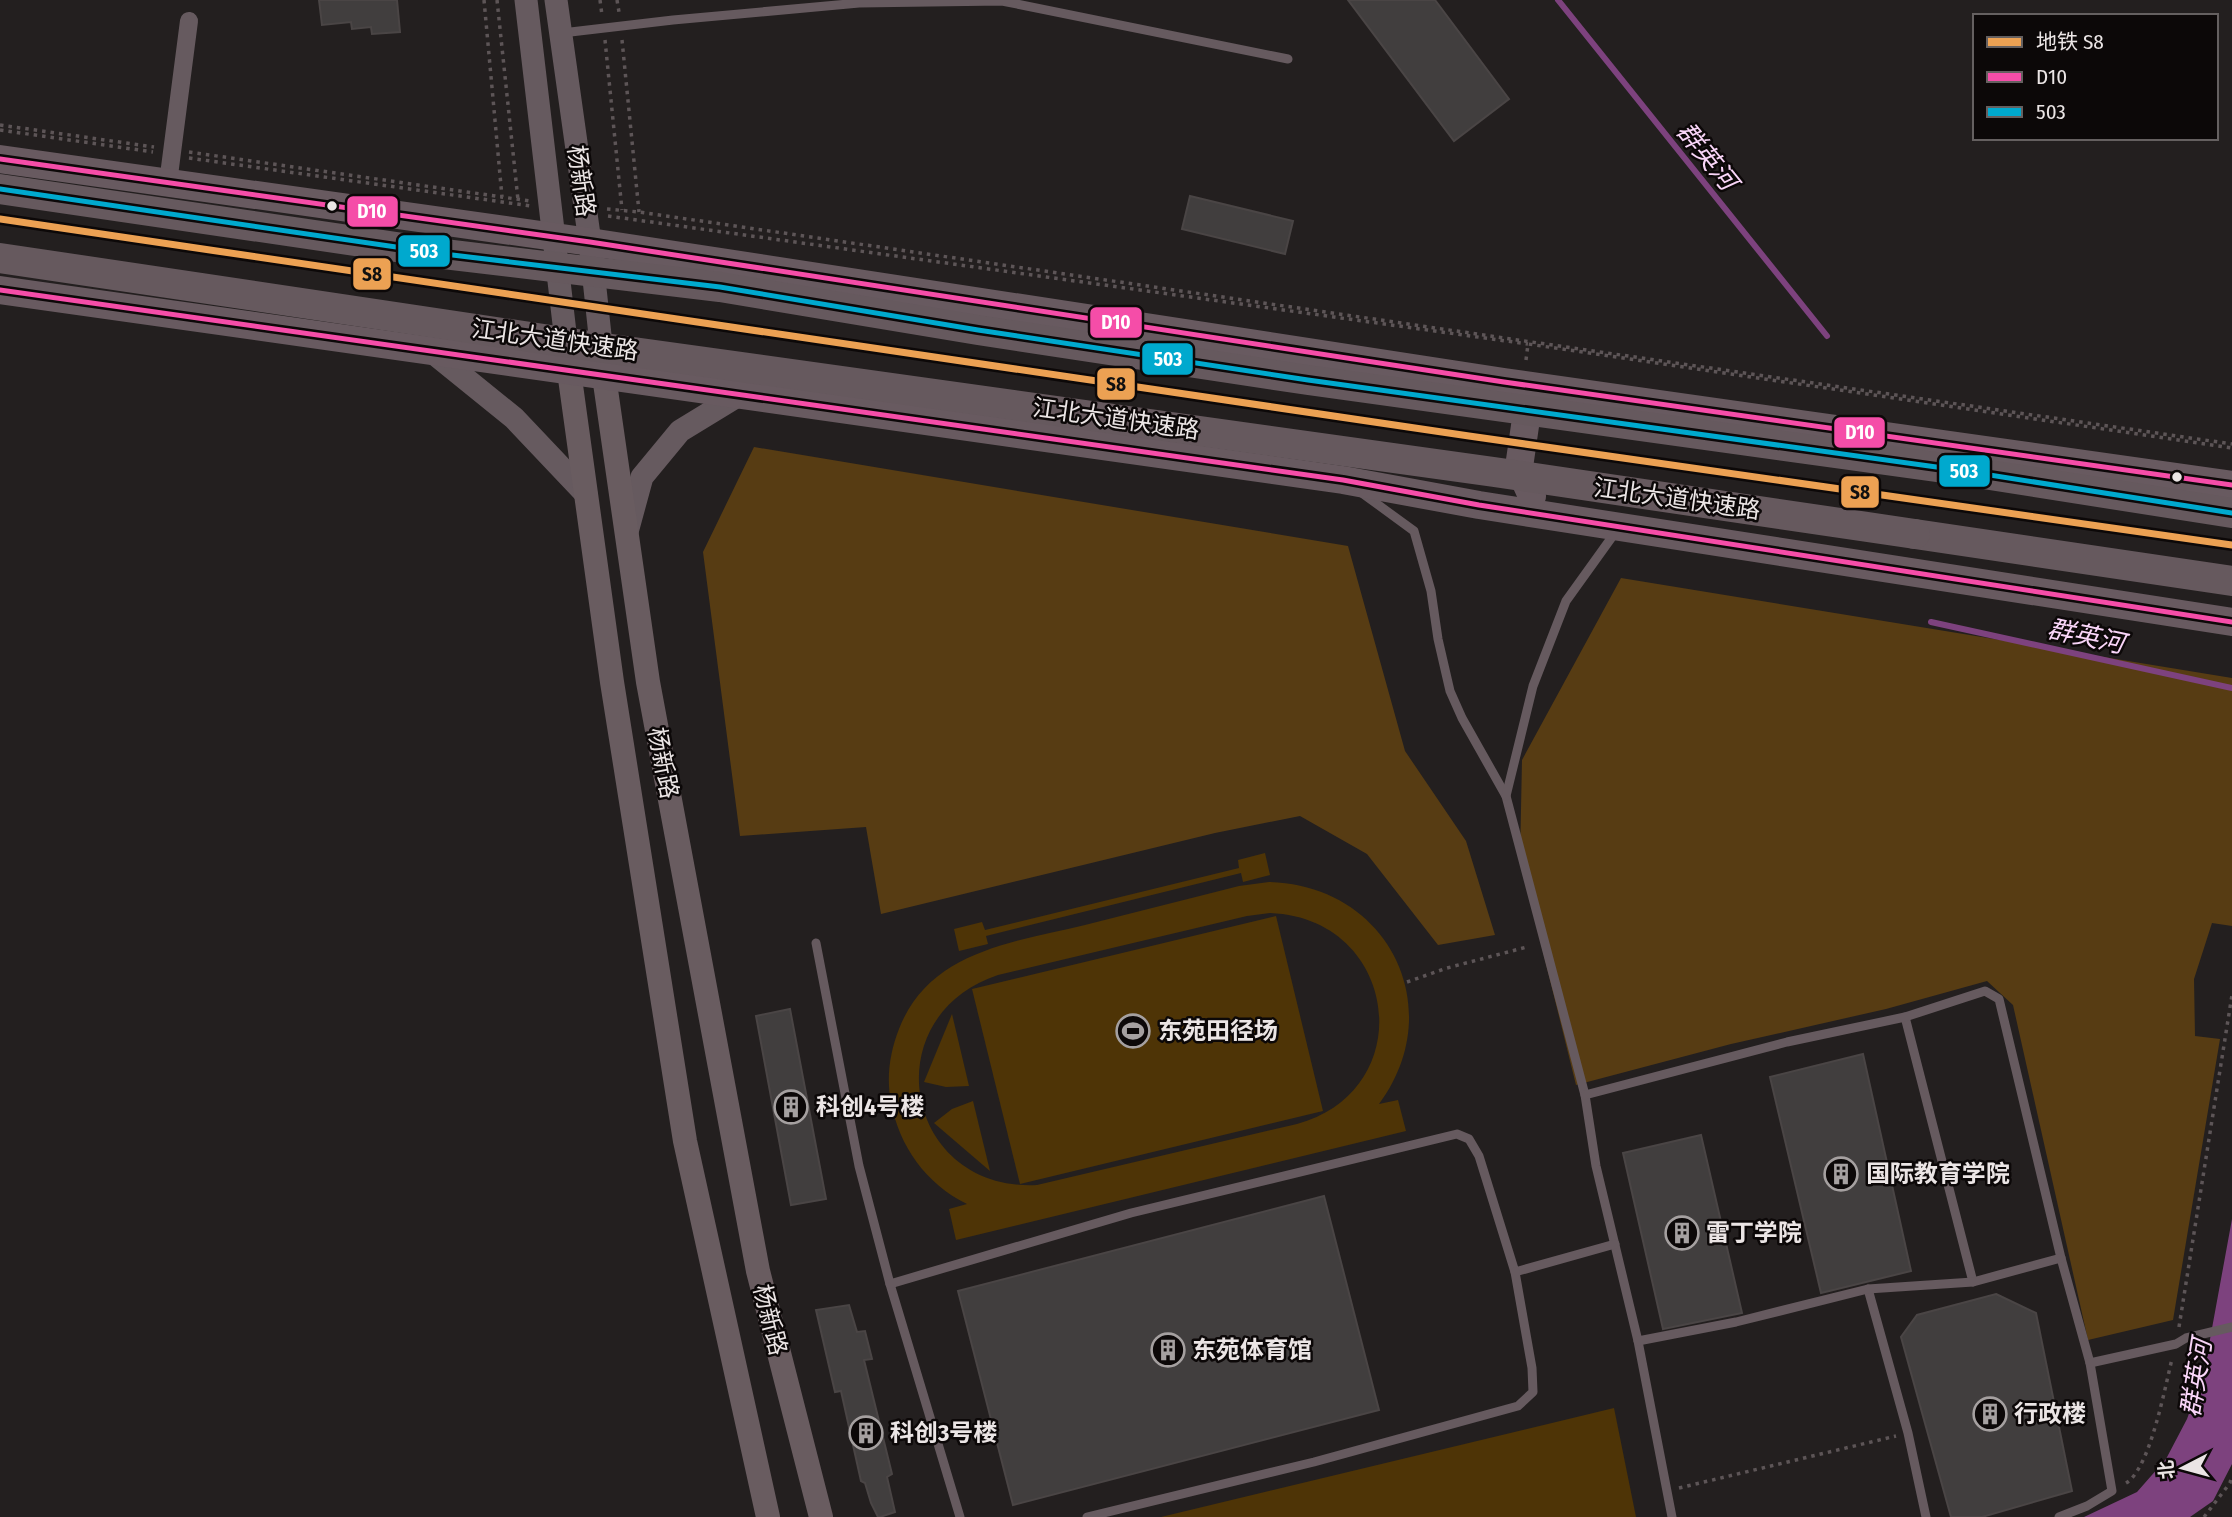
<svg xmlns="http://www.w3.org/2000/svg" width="2232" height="1517" font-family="'Fira Sans Condensed','Noto Sans SC',sans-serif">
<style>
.green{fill:#4e3406;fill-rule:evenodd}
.forest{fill:#573c13}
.water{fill:#7d427e}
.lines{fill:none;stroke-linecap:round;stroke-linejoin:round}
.stream{stroke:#7d427e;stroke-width:6}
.building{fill:#413e3e;stroke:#4a4545;stroke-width:2}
.path{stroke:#5d5557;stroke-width:3.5;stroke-dasharray:3.5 5;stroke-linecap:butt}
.service{stroke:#665a5f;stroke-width:9}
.minor{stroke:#665a5f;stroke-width:18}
.tertiary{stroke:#665a5f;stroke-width:23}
.secondary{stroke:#695c60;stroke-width:24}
.primary{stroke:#685a60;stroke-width:28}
.trunk{stroke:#66595e;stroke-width:30}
.trunk-bridge{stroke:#66595e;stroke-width:30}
.bus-1-casing{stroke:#0c0808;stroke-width:10}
.bus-2-casing{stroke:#0c0808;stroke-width:10}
.bus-1{stroke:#f54da8;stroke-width:5}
.bus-2{stroke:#00a9ce;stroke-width:5}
.metro-1-casing{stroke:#0c0808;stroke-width:12}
.metro-1{stroke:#eca153;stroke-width:7}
.bus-dot{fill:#ebe5e5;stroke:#0c0808;stroke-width:2.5}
.labels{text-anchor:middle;stroke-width:5;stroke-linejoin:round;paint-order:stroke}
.street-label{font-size:24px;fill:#ebe5e5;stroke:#0c0808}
.poi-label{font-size:24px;font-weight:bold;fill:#ebe5e5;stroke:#0c0808;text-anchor:start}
.water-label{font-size:26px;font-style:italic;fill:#f9d5f8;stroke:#0c0808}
.line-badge{stroke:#0c0808;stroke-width:2.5}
.badge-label{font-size:19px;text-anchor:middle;font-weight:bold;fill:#fff}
.pale-badge-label{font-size:19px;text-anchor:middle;font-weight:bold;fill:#111}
</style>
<rect width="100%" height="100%" fill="#231f1f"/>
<g class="green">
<path d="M 1265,853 L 1270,875 L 1243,882 L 1241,873 L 986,936 L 988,944 L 959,951 L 954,929 L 982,922 L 985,930 L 1239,868 L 1238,860 Z"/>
<path d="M 1269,882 C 1388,885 1450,1008 1379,1104 L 1398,1100 L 1406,1131 L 956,1240 L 949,1209 L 967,1204 C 926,1184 899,1146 891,1102 C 886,1077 890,1052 899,1029 C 929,951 1014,942 1085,925 C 1136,912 1188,899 1239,886 ZM 1270,913 C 1399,918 1421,1090 1297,1124 L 1037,1185 C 905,1192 872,1017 998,975 L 1247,916 Z"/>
<path d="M 1276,916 L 1323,1111 L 1020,1184 L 972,989 Z"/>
<path d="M 952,1014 L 969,1086 L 946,1087 L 924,1082 Z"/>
<path d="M 973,1101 L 990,1171 L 934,1123 L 952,1109 Z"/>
<path d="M 1614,1408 L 1636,1517 L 1161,1517 Z"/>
</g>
<g class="forest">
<path d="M 754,447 L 1348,546 L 1405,751 L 1466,841 L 1495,935 L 1438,945 L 1367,854 L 1300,816 L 1215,833 L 881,914 L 866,827 L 740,836 L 703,552 Z"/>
<path d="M 1621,578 L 2232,678 L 2232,926 L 2212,923 L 2194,979 L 2195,1036 L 2220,1039 L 2173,1320 L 2088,1340 L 2013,1005 L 1987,981 L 1886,1009 L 1731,1044 L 1576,1085 L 1520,859 L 1522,760 Z"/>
</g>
<path class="water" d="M 2232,1219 L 2232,1464 L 2213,1501 L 2190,1517 L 2084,1517 L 2137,1492 L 2166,1459 L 2187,1419 L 2204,1372 Z"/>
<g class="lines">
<g class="stream">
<path d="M 1558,0 L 1827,336"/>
<path d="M 1931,622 L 2232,688"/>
</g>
</g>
<g class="building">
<path d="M 319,0 L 397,0 L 400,32 L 372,34 L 371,27 L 352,29 L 351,22 L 322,25 Z"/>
<path d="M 1348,0 L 1435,0 L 1509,99 L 1454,141 Z"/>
<path d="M 1190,196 L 1293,221 L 1285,254 L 1182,229 Z"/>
<path d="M 790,1009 L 826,1199 L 791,1205 L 756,1016 Z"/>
<path d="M 1863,1054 L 1911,1271 L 1821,1293 L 1770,1077 Z"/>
<path d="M 1701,1135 L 1742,1313 L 1663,1329 L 1623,1153 Z"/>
<path d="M 1324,1196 L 1379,1410 L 1013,1505 L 958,1291 Z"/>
<path d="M 1996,1294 L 2036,1313 L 2072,1491 L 1982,1517 L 1951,1517 L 1901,1337 L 1917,1315 Z"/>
<path d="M 849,1305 L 857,1332 L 865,1331 L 872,1359 L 864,1360 L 892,1474 L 887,1477 L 895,1512 L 880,1517 L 878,1517 L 871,1503 L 865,1483 L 861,1481 L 841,1391 L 835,1392 L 816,1310 Z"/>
</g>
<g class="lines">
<g class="path">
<path d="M 484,0 L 502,197 L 530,201"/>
<path d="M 497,0 L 518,200"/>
<path d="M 600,0 L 602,15"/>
<path d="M 617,0 L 619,12"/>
<path d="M 605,40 L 622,210"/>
<path d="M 622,40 L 639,212"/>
<path d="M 0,125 L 154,147"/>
<path d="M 0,130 L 153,152"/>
<path d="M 189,152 L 502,197"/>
<path d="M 189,158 L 531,206"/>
<path d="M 607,209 L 639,212 L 2232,444"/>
<path d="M 608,216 L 1528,344"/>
<path d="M 1526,360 L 1528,344 L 2232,448"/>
<path d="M 1407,982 L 1447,968 L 1527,947"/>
<path d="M 2179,1327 L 2232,995"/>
<path d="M 2126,1483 C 2150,1469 2165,1387 2172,1359"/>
<path d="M 1679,1488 L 1896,1436"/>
<path d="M 2204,1517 L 2230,1483 L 2232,1475"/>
</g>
<g class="service">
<path d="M 562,33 L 673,20 L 859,3 L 1002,1 L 1288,59"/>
<path d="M 1362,493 L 1414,531 L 1431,591 L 1438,639 L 1450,691 L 1462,718 L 1506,796 L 1585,1095 L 1596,1166 L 1638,1341 L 1672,1517"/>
<path d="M 1506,796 L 1533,686 L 1566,601 L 1617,530"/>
<path d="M 816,943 L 859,1166 L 890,1284 L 960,1517"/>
<path d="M 1905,1017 L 1973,1282"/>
<path d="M 1585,1095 L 1787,1042 L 1905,1017 L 1985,991 L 1999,999 L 2061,1258 L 2090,1363 L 2112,1491 L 2087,1506 L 2059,1517"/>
<path d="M 890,1284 L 1131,1213 L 1457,1134 L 1469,1139 L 1479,1156 L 1515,1272 L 1615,1244"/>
<path d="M 1868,1289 L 1908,1433 L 1926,1517"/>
<path d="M 1638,1341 L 1736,1322 L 1868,1289 L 1973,1282 L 2061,1258"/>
<path d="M 2090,1363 L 2176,1344 L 2186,1338 L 2232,1327"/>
<path d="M 1087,1517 L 1314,1462 L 1518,1406 L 1533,1392 L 1532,1368 L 1515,1272"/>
</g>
<path class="minor" d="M 168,183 L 189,21"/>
<g class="tertiary">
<path d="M 526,0 L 568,358"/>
<path d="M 556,0 L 590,242 L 603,363"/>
<path d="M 430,350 L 514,418 L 586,494"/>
<path d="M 627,532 L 642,477 L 680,431 L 739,395"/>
</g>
<g class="secondary">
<path d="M 569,371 L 612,682 L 685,1141 L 768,1517"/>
<path d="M 604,376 L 648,682 L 758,1271 L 821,1517"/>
</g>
<g class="primary">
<path d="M 0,159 L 590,242 L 1504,382 L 2232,485"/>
<path d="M 0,290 L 1343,480 L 1479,505 L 2232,622"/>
<path d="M 1532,496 L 1519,467 L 1526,419 L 1547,399"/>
</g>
<g class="trunk">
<path d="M 1958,470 L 2232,513"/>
<path d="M 1915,534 L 2232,581"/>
</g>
<g class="trunk-bridge">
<path d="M 0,189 L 444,254 L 720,287 L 978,330 L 1308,380 L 1958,470"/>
<path d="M 0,258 L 590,346 L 1494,472 L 1915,534"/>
</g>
<defs>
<g id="bus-1">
<path d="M 0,159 L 590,242 L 1504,382 L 2232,485"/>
<path d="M 0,290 L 1343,480 L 1479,505 L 2232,622"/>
</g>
<path id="bus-2" d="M 0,189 L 444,254 L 720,287 L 978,330 L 1308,380 L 1958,470 L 2232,513"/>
</defs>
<use href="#bus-1" class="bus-1-casing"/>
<use href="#bus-2" class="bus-2-casing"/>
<use href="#bus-1" class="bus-1"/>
<use href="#bus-2" class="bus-2"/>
<defs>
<path id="metro-1" d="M 0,219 L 1469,436 L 2232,545"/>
</defs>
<use href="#metro-1" class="metro-1-casing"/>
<use href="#metro-1" class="metro-1"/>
</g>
<defs>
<symbol id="stadium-ring" viewBox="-11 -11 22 22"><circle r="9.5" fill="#0c0808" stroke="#a5a0a0" stroke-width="1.5"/><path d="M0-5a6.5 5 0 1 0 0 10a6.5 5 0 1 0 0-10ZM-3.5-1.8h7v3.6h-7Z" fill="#a5a0a0"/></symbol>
<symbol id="building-ring" viewBox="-11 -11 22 22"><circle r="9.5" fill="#0c0808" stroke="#a5a0a0" stroke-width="1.5"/><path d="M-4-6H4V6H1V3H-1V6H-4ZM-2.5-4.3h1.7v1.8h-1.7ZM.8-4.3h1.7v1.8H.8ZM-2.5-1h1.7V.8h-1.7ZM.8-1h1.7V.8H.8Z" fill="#a5a0a0"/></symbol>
</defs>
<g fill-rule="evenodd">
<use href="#stadium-ring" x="1114" y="1012" width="38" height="38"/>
<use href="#building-ring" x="772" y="1088" width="38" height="38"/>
<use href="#building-ring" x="1822" y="1155" width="38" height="38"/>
<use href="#building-ring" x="1663" y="1214" width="38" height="38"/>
<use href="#building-ring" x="1149" y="1331" width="38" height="38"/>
<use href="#building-ring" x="1971" y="1395" width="38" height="38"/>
<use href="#building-ring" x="847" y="1414" width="38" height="38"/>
</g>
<g class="bus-dot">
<circle cx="332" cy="206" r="6"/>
<circle cx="2177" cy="477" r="6"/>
</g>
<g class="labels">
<g class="street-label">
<text transform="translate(581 181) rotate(82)" y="8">杨新路</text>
<text transform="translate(555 340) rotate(8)" y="8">江北大道快速路</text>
<text transform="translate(1116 419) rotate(8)" y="8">江北大道快速路</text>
<text transform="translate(1677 499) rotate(8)" y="8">江北大道快速路</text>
<text transform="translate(663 763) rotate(79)" y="8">杨新路</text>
<text transform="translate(770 1320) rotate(76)" y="8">杨新路</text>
</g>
<g class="poi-label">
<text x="1158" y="1039">东苑田径场</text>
<text x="816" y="1115">科创4号楼</text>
<text x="1866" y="1182">国际教育学院</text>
<text x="1706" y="1241">雷丁学院</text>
<text x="1192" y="1358">东苑体育馆</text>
<text x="2014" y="1422">行政楼</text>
<text x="890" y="1441">科创3号楼</text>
</g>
<g class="water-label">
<text transform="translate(1707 156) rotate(51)" y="9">群英河</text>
<text transform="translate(2086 636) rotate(12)" y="9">群英河</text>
<text transform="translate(2196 1378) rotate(-81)" y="9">群英河</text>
</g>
</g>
<g class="line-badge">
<rect x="346" y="195" width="53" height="33" rx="7" fill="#f54da8"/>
<rect x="397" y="234" width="54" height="34" rx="7" fill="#00a9ce"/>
<rect x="352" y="257" width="40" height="34" rx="7" fill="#eca153"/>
<rect x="1089" y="306" width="54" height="33" rx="7" fill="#f54da8"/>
<rect x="1141" y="342" width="53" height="34" rx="7" fill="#00a9ce"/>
<rect x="1096" y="367" width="40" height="34" rx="7" fill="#eca153"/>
<rect x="1833" y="416" width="53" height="33" rx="7" fill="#f54da8"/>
<rect x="1938" y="454" width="53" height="34" rx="7" fill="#00a9ce"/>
<rect x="1840" y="475" width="40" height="34" rx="7" fill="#eca153"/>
</g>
<g class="badge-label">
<text x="372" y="218">D10</text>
<text x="424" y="258">503</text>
<text x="1116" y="329">D10</text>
<text x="1168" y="366">503</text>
<text x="1860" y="439">D10</text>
<text x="1964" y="478">503</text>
</g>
<g class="pale-badge-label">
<text x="372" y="281">S8</text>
<text x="1116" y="391">S8</text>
<text x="1860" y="499">S8</text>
</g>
<rect x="1973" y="14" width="245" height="126" fill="#0c0808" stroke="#656060" stroke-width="2"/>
<rect x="1987" y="37" width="35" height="10" fill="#eca153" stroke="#656060" stroke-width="2"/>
<text x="2036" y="49" font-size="21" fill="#ebe5e5">地铁 S8</text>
<rect x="1987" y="72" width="35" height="10" fill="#f54da8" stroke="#656060" stroke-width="2"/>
<text x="2036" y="84" font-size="21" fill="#ebe5e5">D10</text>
<rect x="1987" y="107" width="35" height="10" fill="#00a9ce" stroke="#656060" stroke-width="2"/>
<text x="2036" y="119" font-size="21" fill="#ebe5e5">503</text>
<g transform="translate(2183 1468) rotate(264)" stroke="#0c0808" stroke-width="5" paint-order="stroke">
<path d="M0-5L12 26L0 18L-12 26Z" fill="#ebe5e5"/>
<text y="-10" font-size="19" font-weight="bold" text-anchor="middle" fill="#ebe5e5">北</text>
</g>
</svg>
